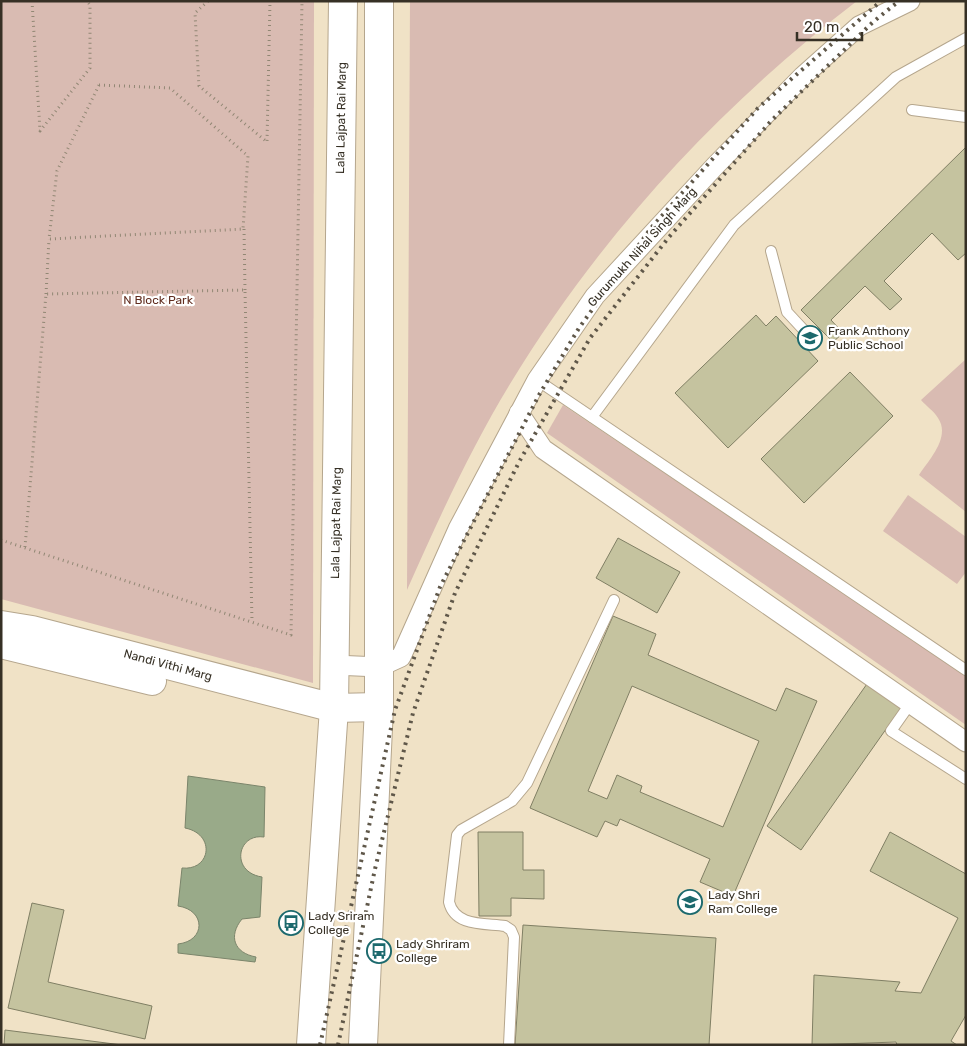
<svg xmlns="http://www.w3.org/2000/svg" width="967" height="1046" font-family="Rubik,sans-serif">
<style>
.green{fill:#d9bbb2}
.water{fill:#99aa89;stroke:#7b856b}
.building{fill:#c5c39f;stroke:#807f64;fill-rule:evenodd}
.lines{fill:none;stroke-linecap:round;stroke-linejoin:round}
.lane-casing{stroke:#b5a68d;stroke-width:12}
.street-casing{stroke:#b5a68d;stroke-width:21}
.secondary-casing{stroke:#b5a68d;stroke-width:30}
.path{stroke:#918774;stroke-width:3;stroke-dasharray:1 4;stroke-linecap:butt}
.lane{stroke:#fff;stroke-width:10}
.street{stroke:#fff;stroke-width:19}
.secondary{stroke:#fff;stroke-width:28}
.rail{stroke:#5f5749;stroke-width:4;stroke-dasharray:2.5 5;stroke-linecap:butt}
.labels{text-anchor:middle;stroke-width:4.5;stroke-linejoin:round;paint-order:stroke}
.street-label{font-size:12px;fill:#363025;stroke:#fff}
.park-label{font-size:12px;fill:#612d1f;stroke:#fff}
.poi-label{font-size:12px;fill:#363025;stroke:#fff;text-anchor:start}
</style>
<rect width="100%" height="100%" fill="#f0e2c6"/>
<g class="green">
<path d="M 1,1 L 314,1 L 313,683 L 1,599 Z"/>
<path d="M 410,1 L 857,1 C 719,106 600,236 510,384 C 470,450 438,520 407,590 Z"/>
<path d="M 966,359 L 966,512 L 919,475 C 929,460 951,437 938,418 C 934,411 926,406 921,400 Z"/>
<path d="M 563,405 L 966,675 L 966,725 L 547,433 Z"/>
<path d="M 908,495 L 966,537 L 966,572 L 957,584 L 883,531 Z"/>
</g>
<path class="water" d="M 188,776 L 265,787 L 264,837 C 237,833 230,872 262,877 L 260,917 L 242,919 C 228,936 234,953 256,957 L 255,962 L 178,953 L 178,944 C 206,941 206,910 178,906 L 182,868 C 211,871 216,834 185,828 Z"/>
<g class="building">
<path d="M 966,147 L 966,253 L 958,260 L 932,233 L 884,281 L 902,299 L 890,310 L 865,286 L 831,320 L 843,333 L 833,342 L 801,310 Z"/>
<path d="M 756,315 L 766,326 L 776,316 L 818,361 L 728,448 L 675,393 Z"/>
<path d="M 850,372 L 893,416 L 804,503 L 761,459 Z"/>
<path d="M 618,538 L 680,572 L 657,613 L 596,578 Z"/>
<path d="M 613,616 L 656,634 L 648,655 L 776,711 L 786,688 L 817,701 L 733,896 L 700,882 L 710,859 L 620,819 L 617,826 L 605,821 L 597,837 L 530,808 ZM 632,686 L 759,741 L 723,827 L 640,792 L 642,786 L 617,775 L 607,799 L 588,791 Z"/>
<path d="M 869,681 L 903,705 L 801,850 L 767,826 Z"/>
<path d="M 478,832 L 523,832 L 523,870 L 544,870 L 544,899 L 511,898 L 511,916 L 479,916 Z"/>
<path d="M 890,832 L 966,874 L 966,1015 L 951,1041 L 957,1045 L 897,1045 L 896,1042 L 812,1045 L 814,975 L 900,982 L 895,991 L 921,993 L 958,918 L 870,871 Z"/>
<path d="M 32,903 L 64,910 L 48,982 L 152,1006 L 145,1039 L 8,1008 Z"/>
<path d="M 523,925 L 716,938 L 709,1045 L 515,1045 Z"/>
<path d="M 5,1030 L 122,1045 L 4,1045 Z"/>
</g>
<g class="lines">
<defs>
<g id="lane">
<path d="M 912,110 L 966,117"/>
<path d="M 771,251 L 787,312 L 813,340"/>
<path d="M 537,380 L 966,670"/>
<path d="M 592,417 L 734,225 L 896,77 L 966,38"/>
<path d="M 910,704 L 891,731 L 966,779"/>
<path d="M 509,1045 L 514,937 L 511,930 L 505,926 C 485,923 455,927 449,902 L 457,835 L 461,830 L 512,801 L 527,783 L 614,600"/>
</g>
<g id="street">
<path d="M 519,413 L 543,449 L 966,742"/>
<path d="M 334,665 L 379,667 L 401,657 L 458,529 L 537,380 L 595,296 L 715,166 L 803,76 L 859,26 L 910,1"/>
</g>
<g id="secondary">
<path d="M 1,625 L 32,630 L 334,708 L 379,707"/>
<path d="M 1,644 L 152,681"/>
<path d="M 311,1045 L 334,708 L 343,1"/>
<path d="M 363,1045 L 379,707 L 379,1"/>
</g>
</defs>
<use href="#lane" class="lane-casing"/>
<use href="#street" class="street-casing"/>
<use href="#secondary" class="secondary-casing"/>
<g class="path">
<path d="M 32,1 L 40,131 L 90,68 L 90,5 L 87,1"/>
<path d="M 208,1 L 195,13 L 199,86 L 267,142 L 270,1"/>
<path d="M 99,85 L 170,88 L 248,156 L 243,229 L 49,239 L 57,171 Z"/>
<path d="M 244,229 L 245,290"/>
<path d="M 46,294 L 49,239"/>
<path d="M 1,540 L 291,635 L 302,1"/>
<path d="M 25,547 L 46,294 L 245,290 L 252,622"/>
</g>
<use href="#lane" class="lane"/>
<use href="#street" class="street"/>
<use href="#secondary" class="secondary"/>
<g class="rail">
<path d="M 320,1045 L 395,710 L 440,587 L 539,395 L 579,328 L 651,228 L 758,108 L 881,1"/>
<path d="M 338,1045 L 375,869 L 413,713 L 455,593 L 519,462 L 590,338 L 669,237 L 771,121 L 873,22 L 899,1"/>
</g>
</g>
<defs>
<symbol id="school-ring" viewBox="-11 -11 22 22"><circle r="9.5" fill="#fff" stroke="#1c696d" stroke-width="1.5"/><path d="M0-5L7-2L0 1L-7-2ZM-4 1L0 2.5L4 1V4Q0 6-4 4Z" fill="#1c696d"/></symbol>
<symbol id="university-ring" viewBox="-11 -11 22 22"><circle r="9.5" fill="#fff" stroke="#1c696d" stroke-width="1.5"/><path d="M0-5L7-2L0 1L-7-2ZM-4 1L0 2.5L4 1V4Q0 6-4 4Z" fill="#1c696d"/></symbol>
<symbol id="bus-ring" viewBox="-11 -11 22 22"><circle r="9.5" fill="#fff" stroke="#1c696d" stroke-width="1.5"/><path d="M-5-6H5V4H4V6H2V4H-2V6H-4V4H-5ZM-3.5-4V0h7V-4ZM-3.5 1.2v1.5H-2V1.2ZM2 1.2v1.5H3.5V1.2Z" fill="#1c696d"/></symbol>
</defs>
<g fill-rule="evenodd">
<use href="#school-ring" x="796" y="324" width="28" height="28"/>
<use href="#university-ring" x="676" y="888" width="28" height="28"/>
<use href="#bus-ring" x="277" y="909" width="28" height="28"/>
<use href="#bus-ring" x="365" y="937" width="28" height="28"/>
</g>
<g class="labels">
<g class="street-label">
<text transform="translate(341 118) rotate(-89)" y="4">Lala Lajpat Rai Marg</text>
<text transform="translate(642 247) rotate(-48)" y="4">Gurumukh Nihal Singh Marg</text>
<text transform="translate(336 523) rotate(-89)" y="4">Lala Lajpat Rai Marg</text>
<text transform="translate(168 665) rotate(15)" y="4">Nandi Vithi Marg</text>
</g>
<g class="park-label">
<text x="158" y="304">N Block Park</text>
</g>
<g class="poi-label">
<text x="828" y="335">Frank Anthony<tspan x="828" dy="14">Public School</tspan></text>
<text x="708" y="899">Lady Shri<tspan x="708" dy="14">Ram College</tspan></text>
<text x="308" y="920">Lady Sriram<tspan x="308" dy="14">College</tspan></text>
<text x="396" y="948">Lady Shriram<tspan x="396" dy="14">College</tspan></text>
</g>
</g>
<rect width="967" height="1046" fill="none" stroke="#363025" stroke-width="5"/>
<path d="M797 32v8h65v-8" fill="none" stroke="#363025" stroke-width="2.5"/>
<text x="804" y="32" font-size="15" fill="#363025" stroke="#ffffff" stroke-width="4" paint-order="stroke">20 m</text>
</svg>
